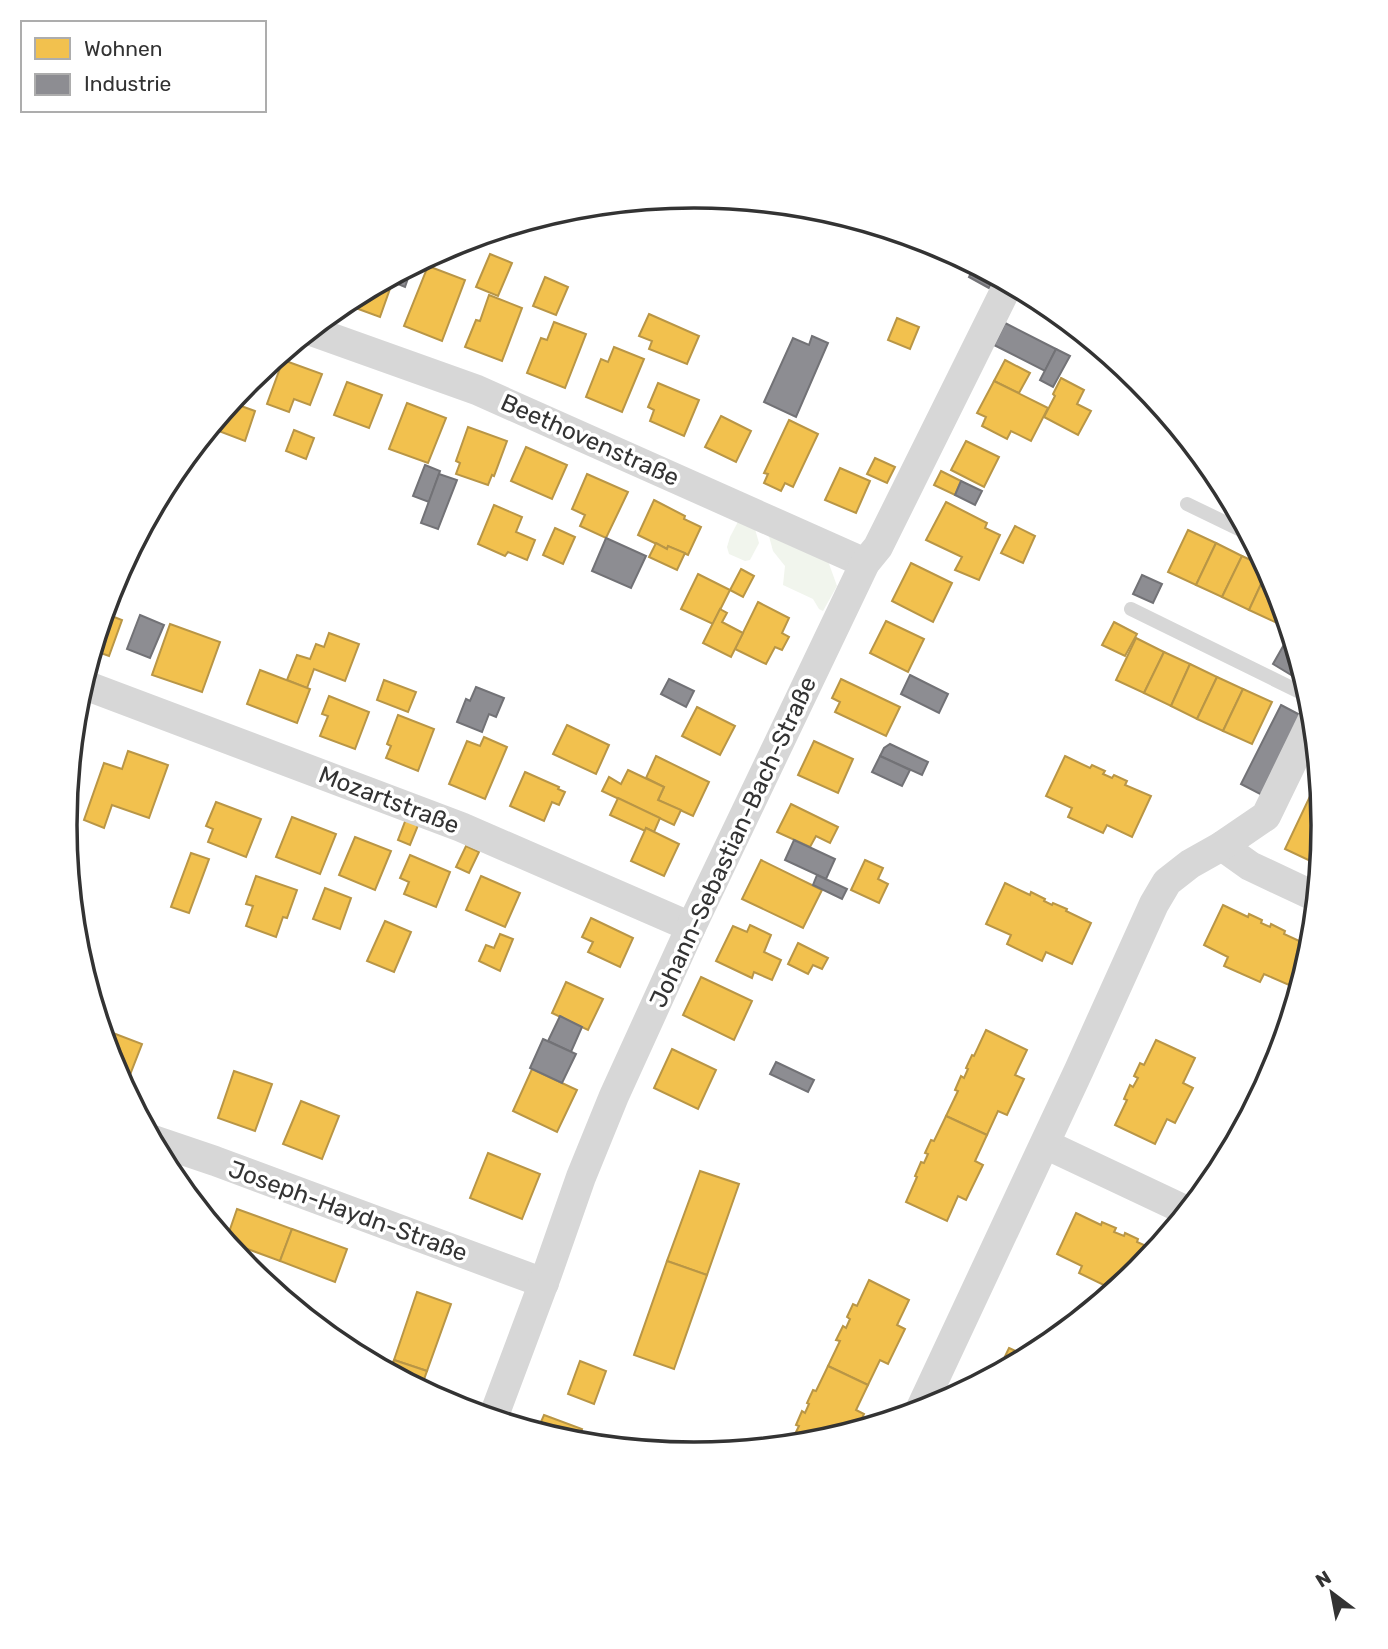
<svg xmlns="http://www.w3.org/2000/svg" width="1388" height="1649" font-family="Rubik,sans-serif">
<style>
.green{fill:#f1f5ed}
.homes{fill:#f2c14e;stroke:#b99646;stroke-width:2}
.industry{fill:#8d8d92;stroke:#727276;stroke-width:2}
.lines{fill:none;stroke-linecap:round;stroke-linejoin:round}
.lane{stroke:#d7d7d7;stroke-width:14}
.street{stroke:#d7d7d7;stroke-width:30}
.labels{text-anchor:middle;stroke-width:7;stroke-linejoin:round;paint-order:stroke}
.street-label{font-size:24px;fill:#333;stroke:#fff}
.rim{fill:none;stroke:#333;stroke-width:3.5}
</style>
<rect width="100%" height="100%" fill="#fff"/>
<g class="green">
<path d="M 741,516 L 753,522 L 759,543 L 750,560 L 745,561 L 729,554 L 727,547 L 730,537 Z"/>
<path d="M 767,529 L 828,561 L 837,586 L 823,611 L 819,609 L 813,599 L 783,585 L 785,566 L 773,551 Z"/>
</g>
<g class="homes">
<path d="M 490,254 L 512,263 L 498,296 L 476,287 Z"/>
<path d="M 428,266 L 465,280 L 442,341 L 404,326 Z"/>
<path d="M 545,277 L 568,287 L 556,315 L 533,306 Z"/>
<path d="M 384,280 L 392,283 L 380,317 L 342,303 Z"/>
<path d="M 489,295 L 522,308 L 502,361 L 465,347 L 476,320 L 480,321 Z"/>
<path d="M 649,314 L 699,336 L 687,364 L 649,349 L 652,341 L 639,336 Z"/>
<path d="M 897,318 L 919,327 L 910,349 L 888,340 Z"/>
<path d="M 554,322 L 586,334 L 565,388 L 527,373 L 541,338 L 547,340 Z"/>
<path d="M 614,347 L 644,359 L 622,412 L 586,397 L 601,359 L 608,362 Z"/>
<path d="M 283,360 L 322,374 L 310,405 L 294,399 L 289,412 L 267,404 Z"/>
<path d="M 1005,360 L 1030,373 L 1019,393 L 994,381 Z"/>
<path d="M 1061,378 L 1084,390 L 1077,404 L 1091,411 L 1078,435 L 1044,417 L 1055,396 L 1053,394 Z"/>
<path d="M 994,381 L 1048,408 L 1031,441 L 1011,431 L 1007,439 L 982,426 L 986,417 L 977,413 Z"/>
<path d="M 347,382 L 382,395 L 369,428 L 334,415 Z"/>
<path d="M 658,383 L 699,400 L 684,436 L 650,421 L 654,410 L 648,407 Z"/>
<path d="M 230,402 L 255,411 L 245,441 L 216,430 L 223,412 Z"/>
<path d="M 407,403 L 446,418 L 428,463 L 389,449 Z"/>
<path d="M 721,416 L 751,431 L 736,462 L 705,447 Z"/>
<path d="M 789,420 L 818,434 L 793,487 L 785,483 L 781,491 L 764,483 L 768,474 L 764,473 Z"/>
<path d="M 468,427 L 507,441 L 494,476 L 492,475 L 488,485 L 456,474 L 460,463 L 456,461 Z"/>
<path d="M 294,430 L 314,438 L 306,459 L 286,451 Z"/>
<path d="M 966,441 L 999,457 L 984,487 L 951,470 Z"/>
<path d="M 526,447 L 567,465 L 552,499 L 511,481 Z"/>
<path d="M 875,458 L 895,467 L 887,483 L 867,474 Z"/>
<path d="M 840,468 L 870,481 L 856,513 L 825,500 Z"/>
<path d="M 941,471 L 961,481 L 955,495 L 934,485 Z"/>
<path d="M 587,474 L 628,492 L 606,538 L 580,526 L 585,515 L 572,509 Z"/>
<path d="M 654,500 L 685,516 L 684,519 L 701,527 L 688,555 L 668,546 L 667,549 L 638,535 Z"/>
<path d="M 946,502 L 987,523 L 985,528 L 1000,535 L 979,580 L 955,570 L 962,557 L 926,540 Z"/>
<path d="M 494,505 L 522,517 L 516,532 L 535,540 L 527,560 L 508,552 L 505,556 L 478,544 Z"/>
<path d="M 1015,526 L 1035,536 L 1023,563 L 1001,553 Z"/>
<path d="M 555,528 L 575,537 L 563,564 L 543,555 Z"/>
<path d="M 1188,530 L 1216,543 L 1196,585 L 1168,572 Z"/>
<path d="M 656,543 L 667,549 L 668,546 L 685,553 L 677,570 L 649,557 Z"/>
<path d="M 1216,543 L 1242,556 L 1222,597 L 1196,585 Z"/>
<path d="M 1242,556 L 1266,567 L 1268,569 L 1249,610 L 1222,597 Z"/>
<path d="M 911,563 L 952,583 L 933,622 L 892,601 Z"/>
<path d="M 741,569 L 754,576 L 743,597 L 730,590 Z"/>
<path d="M 1268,569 L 1275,584 L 1283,610 L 1277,623 L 1249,610 Z"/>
<path d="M 698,574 L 730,590 L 713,624 L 681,609 Z"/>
<path d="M 758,602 L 789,618 L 782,633 L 789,637 L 782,650 L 775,647 L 766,664 L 735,649 Z"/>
<path d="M 720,609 L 727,613 L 722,622 L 743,633 L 731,657 L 703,643 Z"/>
<path d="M 104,613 L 122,620 L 109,656 L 92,650 Z"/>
<path d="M 886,621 L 924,639 L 908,672 L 870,653 Z"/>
<path d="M 1114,622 L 1137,634 L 1125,656 L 1102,645 Z"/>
<path d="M 170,624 L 220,642 L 202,692 L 152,675 Z"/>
<path d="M 329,633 L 359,644 L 345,681 L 314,669 L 307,688 L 287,680 L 297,655 L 310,659 L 316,644 L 324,647 Z"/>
<path d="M 1136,638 L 1164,652 L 1144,693 L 1116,680 Z"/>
<path d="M 1164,652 L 1190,664 L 1171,706 L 1144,693 Z"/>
<path d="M 1190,664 L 1217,677 L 1197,719 L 1171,706 Z"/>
<path d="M 260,670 L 310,689 L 297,723 L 247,704 Z"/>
<path d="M 1217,677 L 1243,689 L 1223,731 L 1197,719 Z"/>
<path d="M 841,679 L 900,707 L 886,736 L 835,712 L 840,702 L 832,698 Z"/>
<path d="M 384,680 L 416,692 L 408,712 L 377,700 Z"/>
<path d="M 1243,689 L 1272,702 L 1252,744 L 1223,731 Z"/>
<path d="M 329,696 L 369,712 L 355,749 L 320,736 L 328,716 L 322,714 Z"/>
<path d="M 697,707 L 735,726 L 720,755 L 682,736 Z"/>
<path d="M 398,715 L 434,729 L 418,771 L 386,758 L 391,746 L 387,744 Z"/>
<path d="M 567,725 L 609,745 L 596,774 L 553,754 Z"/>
<path d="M 484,737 L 507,747 L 485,799 L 449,784 L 467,741 L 480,746 Z"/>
<path d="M 814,741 L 853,759 L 838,793 L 798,775 Z"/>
<path d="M 128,751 L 168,765 L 149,818 L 112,805 L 104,828 L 84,820 L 104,763 L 122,769 Z"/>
<path d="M 656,756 L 709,782 L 693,816 L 658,800 L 664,787 L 646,778 Z"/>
<path d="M 1065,756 L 1090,768 L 1092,765 L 1105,771 L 1103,774 L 1112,778 L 1114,775 L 1127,781 L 1125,785 L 1151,796 L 1132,837 L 1107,825 L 1103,833 L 1068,817 L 1072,808 L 1046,796 Z"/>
<path d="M 628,770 L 664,787 L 658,800 L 681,810 L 674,825 L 602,791 L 609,777 L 621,784 Z"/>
<path d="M 525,772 L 559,787 L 558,789 L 565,792 L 559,805 L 552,802 L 544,821 L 510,806 Z"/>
<path d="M 1312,792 L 1320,796 L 1323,825 L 1319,865 L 1285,849 Z"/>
<path d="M 618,798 L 660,818 L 654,832 L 646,828 L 645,831 L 610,815 Z"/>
<path d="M 216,802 L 261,819 L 246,857 L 208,842 L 213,829 L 206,826 Z"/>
<path d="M 791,804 L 838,827 L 830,843 L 816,836 L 810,847 L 777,832 Z"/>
<path d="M 292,817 L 336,834 L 320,874 L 276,857 Z"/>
<path d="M 406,819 L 419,823 L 410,845 L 398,840 Z"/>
<path d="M 646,828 L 679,844 L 664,876 L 631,861 Z"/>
<path d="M 355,837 L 391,851 L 375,890 L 339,875 Z"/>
<path d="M 466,846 L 479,852 L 469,873 L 456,867 Z"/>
<path d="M 191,853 L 209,859 L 189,913 L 171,907 Z"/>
<path d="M 410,855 L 450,872 L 436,907 L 404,894 L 409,882 L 400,878 Z"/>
<path d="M 761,860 L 822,890 L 803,928 L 742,899 Z"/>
<path d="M 865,860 L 883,868 L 878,879 L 888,884 L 879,903 L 851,890 Z"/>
<path d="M 256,876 L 297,890 L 287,918 L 283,917 L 276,937 L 246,926 L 253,906 L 246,904 Z"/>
<path d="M 481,876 L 520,893 L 505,927 L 466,910 Z"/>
<path d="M 1005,883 L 1030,895 L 1031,892 L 1045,899 L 1044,901 L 1052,905 L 1053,903 L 1067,909 L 1066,911 L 1091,923 L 1072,964 L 1046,952 L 1042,961 L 1007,944 L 1011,935 L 986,924 Z"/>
<path d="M 325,888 L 351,898 L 340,929 L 313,919 Z"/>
<path d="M 1223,905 L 1248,917 L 1249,914 L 1262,920 L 1261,923 L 1270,927 L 1271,924 L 1285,931 L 1284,934 L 1308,945 L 1289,985 L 1264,974 L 1260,982 L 1224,966 L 1228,957 L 1204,945 Z"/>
<path d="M 591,918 L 633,938 L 620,967 L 588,952 L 593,942 L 582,937 Z"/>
<path d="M 385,921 L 411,932 L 394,972 L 367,961 Z"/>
<path d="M 750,925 L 771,935 L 764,952 L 781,960 L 772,980 L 754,972 L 752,978 L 716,961 L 733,926 L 747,932 Z"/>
<path d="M 500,934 L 513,939 L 500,971 L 479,961 L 486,945 L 494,948 Z"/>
<path d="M 798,943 L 828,958 L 822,969 L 813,965 L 808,974 L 788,964 Z"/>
<path d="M 1308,945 L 1311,948 L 1298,990 L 1289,985 Z"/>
<path d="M 701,977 L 752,1001 L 734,1040 L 683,1015 Z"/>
<path d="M 566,982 L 603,999 L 588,1030 L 552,1013 Z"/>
<path d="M 105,1030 L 142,1044 L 126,1085 L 123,1084 L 113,1065 L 103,1035 Z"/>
<path d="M 986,1030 L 1027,1050 L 1015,1075 L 1024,1079 L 1007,1115 L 998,1111 L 987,1135 L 946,1116 L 958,1091 L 955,1090 L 961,1076 L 964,1078 L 968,1069 L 966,1068 L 972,1055 L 974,1056 Z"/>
<path d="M 1156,1040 L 1195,1058 L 1183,1083 L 1193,1088 L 1175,1123 L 1167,1119 L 1155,1144 L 1115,1125 L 1127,1100 L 1124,1099 L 1130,1085 L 1133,1087 L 1138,1078 L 1134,1076 L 1140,1063 L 1144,1065 Z"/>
<path d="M 672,1049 L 716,1070 L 698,1109 L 654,1088 Z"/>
<path d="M 532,1069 L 577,1090 L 557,1132 L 513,1111 Z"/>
<path d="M 234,1071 L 272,1084 L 255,1131 L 218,1118 Z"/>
<path d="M 301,1101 L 339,1116 L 322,1159 L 283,1144 Z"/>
<path d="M 946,1116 L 987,1135 L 975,1161 L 983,1165 L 966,1200 L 958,1196 L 947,1221 L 906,1202 L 917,1177 L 915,1176 L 921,1162 L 924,1163 L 928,1154 L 925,1153 L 931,1140 L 934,1141 Z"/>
<path d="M 488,1153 L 540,1174 L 522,1219 L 470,1198 Z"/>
<path d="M 700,1171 L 739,1184 L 707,1275 L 667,1261 Z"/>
<path d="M 237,1209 L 292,1229 L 280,1261 L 226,1241 Z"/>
<path d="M 1076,1213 L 1101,1225 L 1102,1222 L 1116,1228 L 1114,1232 L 1124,1236 L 1125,1233 L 1138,1239 L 1137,1242 L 1155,1250 L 1139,1270 L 1121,1284 L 1118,1282 L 1114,1290 L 1079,1273 L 1082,1266 L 1057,1254 Z"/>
<path d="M 292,1229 L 347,1249 L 335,1282 L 280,1261 Z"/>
<path d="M 667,1261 L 707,1275 L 674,1369 L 634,1355 Z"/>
<path d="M 869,1280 L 909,1300 L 897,1325 L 905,1329 L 888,1364 L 880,1360 L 868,1385 L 828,1366 L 840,1341 L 836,1340 L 843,1326 L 846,1328 L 850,1319 L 847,1317 L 853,1304 L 857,1306 Z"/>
<path d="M 417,1292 L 451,1304 L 427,1371 L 394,1360 Z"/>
<path d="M 1009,1348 L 1027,1356 L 992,1375 L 994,1371 L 997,1373 Z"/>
<path d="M 394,1360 L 427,1371 L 421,1388 L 389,1372 Z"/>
<path d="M 580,1361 L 606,1371 L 594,1404 L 568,1394 Z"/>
<path d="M 828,1366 L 868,1385 L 856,1410 L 864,1414 L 857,1429 L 816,1442 L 790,1444 L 799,1426 L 796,1425 L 802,1411 L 805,1413 L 809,1404 L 807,1403 L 813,1390 L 816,1391 Z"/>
<path d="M 544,1415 L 582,1429 L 577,1442 L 537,1431 Z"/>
</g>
<g class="industry">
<path d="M 413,264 L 405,287 L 393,282 L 397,273 Z"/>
<path d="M 975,265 L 995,276 L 989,288 L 969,277 Z"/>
<path d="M 1020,289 L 1044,302 L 1071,324 L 1016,295 Z"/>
<path d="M 1005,323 L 1056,349 L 1045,371 L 994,345 Z"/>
<path d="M 812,336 L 828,343 L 796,417 L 764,402 L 793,338 L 809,345 Z"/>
<path d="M 1056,349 L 1070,356 L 1053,387 L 1040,380 Z"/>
<path d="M 425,465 L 440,471 L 429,502 L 413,496 Z"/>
<path d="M 439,474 L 457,480 L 438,529 L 421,523 Z"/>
<path d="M 961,481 L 982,491 L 975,505 L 955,495 Z"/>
<path d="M 606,538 L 646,556 L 631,588 L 592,571 Z"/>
<path d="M 1142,575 L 1162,584 L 1153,603 L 1133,594 Z"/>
<path d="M 140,615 L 164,625 L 150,658 L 127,649 Z"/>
<path d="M 1286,641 L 1294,645 L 1302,672 L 1298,679 L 1273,664 Z"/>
<path d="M 910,675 L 948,694 L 939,713 L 901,694 Z"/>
<path d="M 669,679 L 694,691 L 686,707 L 661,694 Z"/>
<path d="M 476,687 L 504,698 L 496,717 L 489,714 L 482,732 L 457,722 L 466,699 L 470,701 Z"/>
<path d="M 1281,705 L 1302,716 L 1262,795 L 1241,784 Z"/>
<path d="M 890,744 L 928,762 L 922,775 L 880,756 L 884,748 Z"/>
<path d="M 880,756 L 910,770 L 902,786 L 872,772 Z"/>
<path d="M 794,840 L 835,859 L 826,879 L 785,860 Z"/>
<path d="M 817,875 L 847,889 L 842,899 L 813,885 Z"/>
<path d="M 560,1016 L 582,1027 L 571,1052 L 548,1041 Z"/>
<path d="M 543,1039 L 576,1054 L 562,1083 L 530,1068 Z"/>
<path d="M 776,1062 L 814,1080 L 808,1092 L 770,1074 Z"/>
</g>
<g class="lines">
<g class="lane">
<path d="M 1187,504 L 1249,534"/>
<path d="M 1131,609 L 1310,697"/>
</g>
<g class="street">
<path d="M 309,330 L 477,390 L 865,563"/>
<path d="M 82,684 L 461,827 L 691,927"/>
<path d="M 1222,846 L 1250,866 L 1316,897"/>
<path d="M 153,1140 L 215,1161 L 544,1283"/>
<path d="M 1045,1144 L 1187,1211"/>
<path d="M 920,1410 L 1079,1070 L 1154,904 L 1167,882 L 1190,864 L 1222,846 L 1266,816 L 1313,719"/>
<path d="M 493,1418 L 547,1274 L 581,1177 L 614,1096 L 691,927 L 865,563 L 878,547 L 1009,283"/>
</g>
</g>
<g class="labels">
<g class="street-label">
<text transform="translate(590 440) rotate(24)" y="8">Beethovenstraße</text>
<text transform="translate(389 800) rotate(21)" y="8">Mozartstraße</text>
<text transform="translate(733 842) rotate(-65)" y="8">Johann-Sebastian-Bach-Straße</text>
<text transform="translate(348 1211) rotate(20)" y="8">Joseph-Haydn-Straße</text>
</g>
</g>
<path d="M0 0H1388V1649H0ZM77 825a617 617 0 1 1 1234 0a617 617 0 1 1-1234 0Z" fill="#fff" fill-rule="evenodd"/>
<path class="rim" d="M77 825a617 617 0 1 1 1234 0a617 617 0 1 1-1234 0Z"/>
<rect x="21" y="21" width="245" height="91" fill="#ffffff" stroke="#adadad" stroke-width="2"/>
<rect x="35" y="38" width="35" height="21" fill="#f2c14e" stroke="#adadad" stroke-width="2"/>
<text x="84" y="56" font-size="21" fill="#333333">Wohnen</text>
<rect x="35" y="74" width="35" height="21" fill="#8d8d92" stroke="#adadad" stroke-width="2"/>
<text x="84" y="91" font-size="21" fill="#333333">Industrie</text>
<g transform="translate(1332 1593) rotate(328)" stroke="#ffffff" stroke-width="5" paint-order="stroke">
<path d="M0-5L12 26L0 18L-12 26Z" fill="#333333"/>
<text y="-10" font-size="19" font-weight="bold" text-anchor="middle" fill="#333333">N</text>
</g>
</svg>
